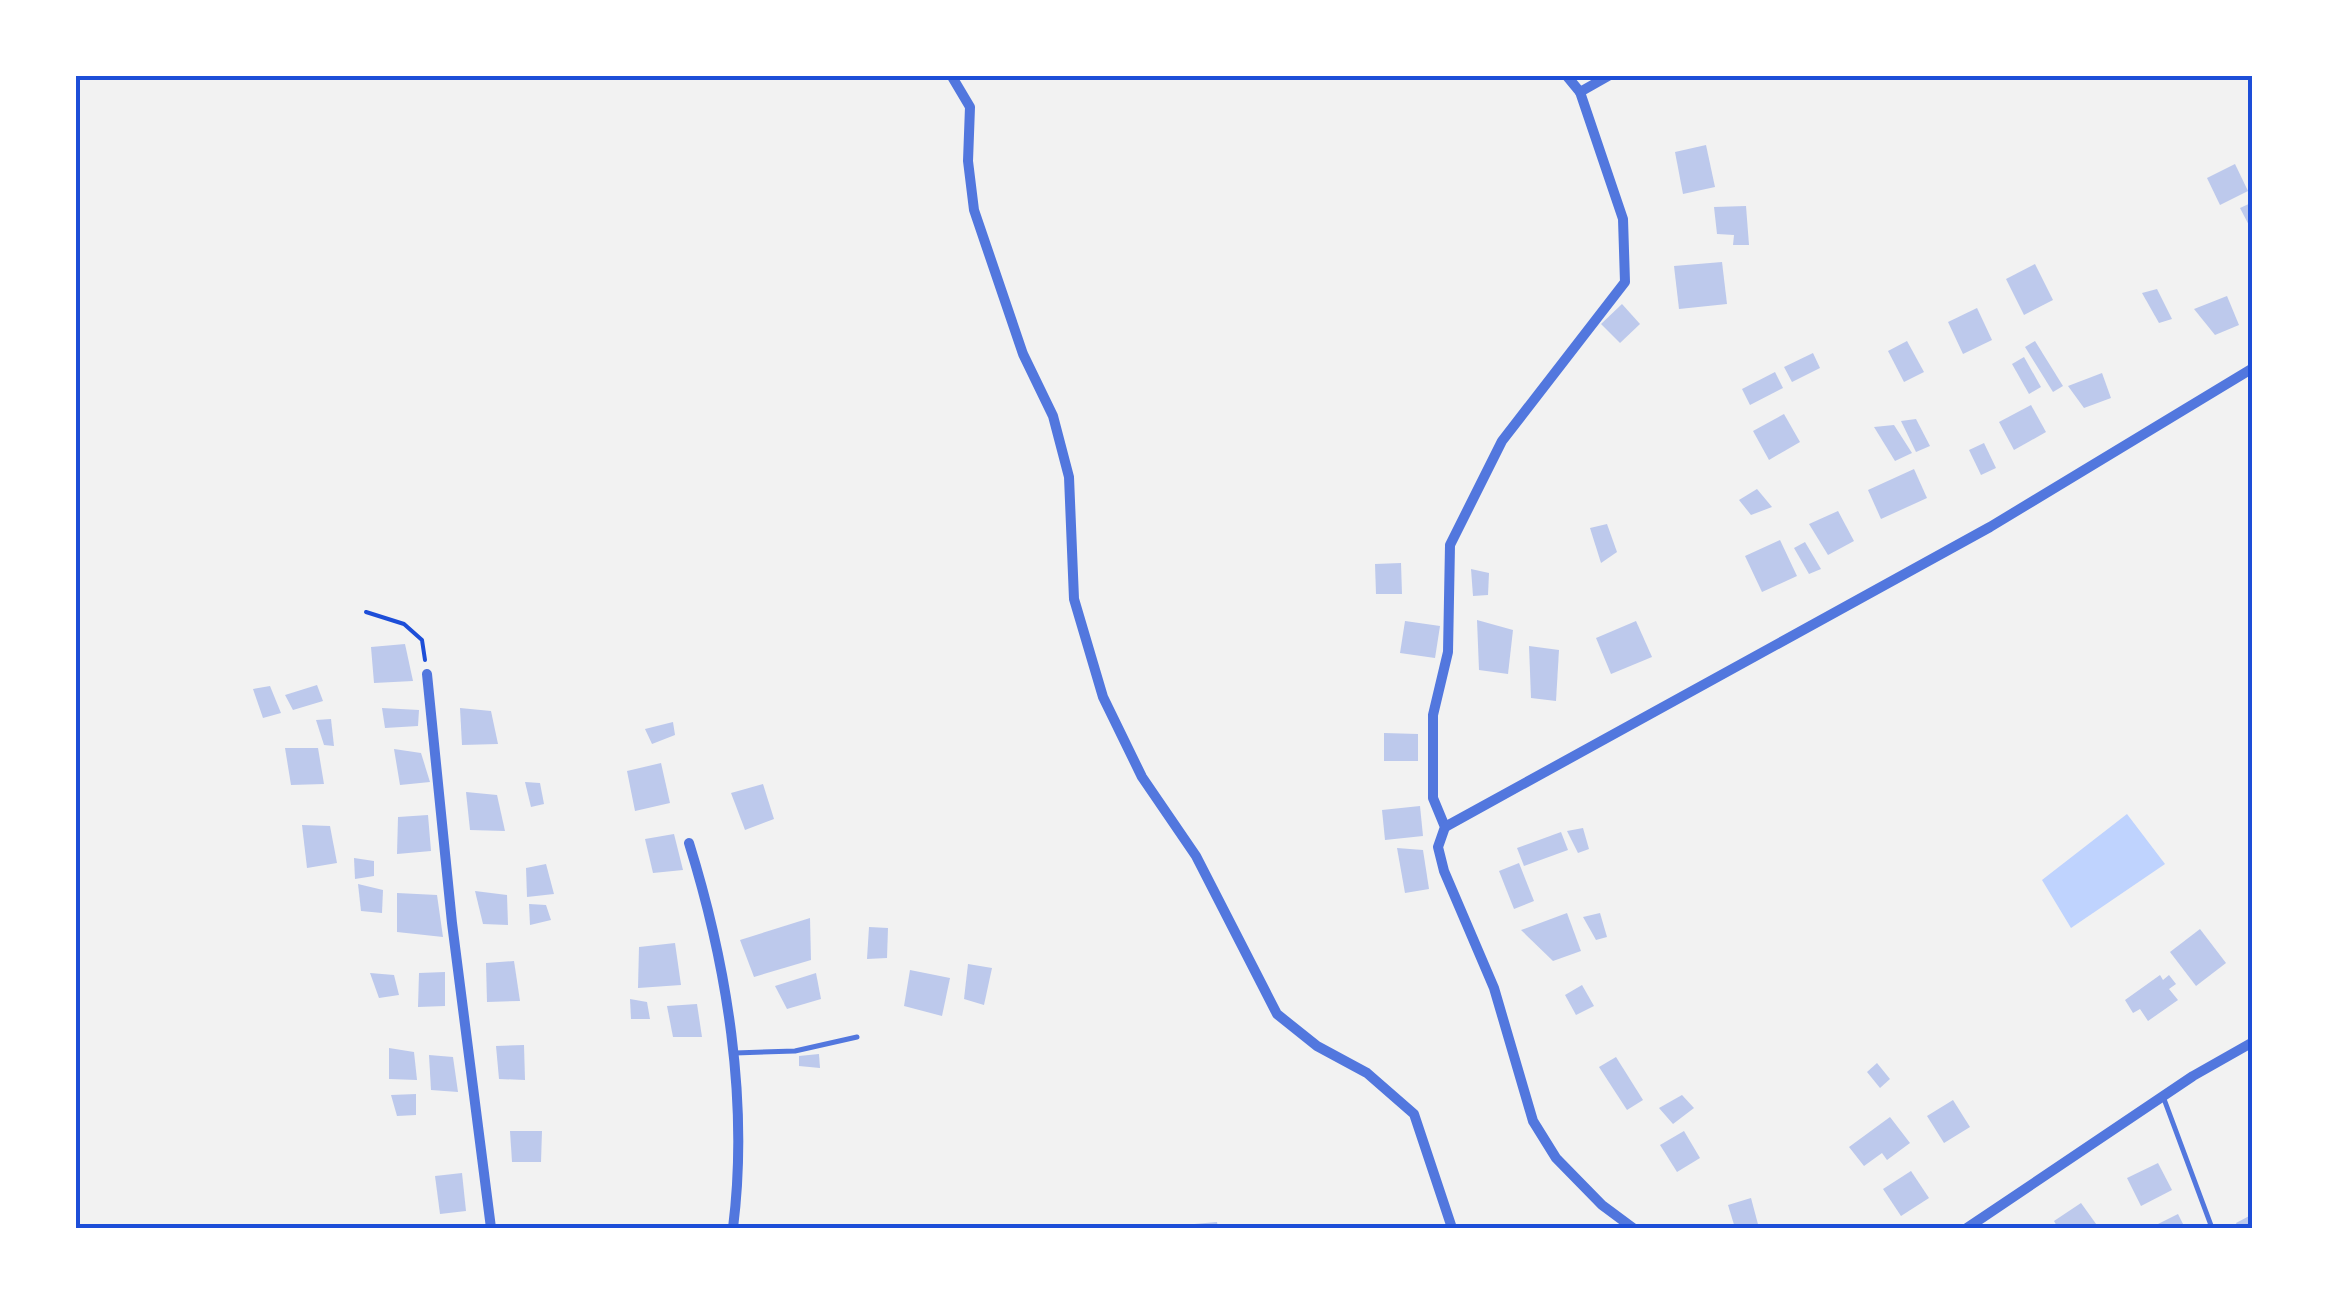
<svg xmlns="http://www.w3.org/2000/svg" width="2328" height="1303" font-family="'Source Sans 3',sans-serif">
<style>
.water{fill:#bfd3fe}
.building{fill:#bdc9ec}
.lines{fill:none;stroke-linecap:round;stroke-linejoin:round}
.path{stroke:#1d4ed8;stroke-width:4}
.service{stroke:#5277de;stroke-width:5}
.minor{stroke:#5277de;stroke-width:10}
.neatline{fill:none;stroke:#1d4ed8;stroke-width:4}
</style>
<rect width="100%" height="100%" fill="#f2f2f2"/>
<path class="water" d="M 2127,814 L 2165,864 L 2071,928 L 2042,880 Z"/>
<g class="building">
<path d="M 1706,145 L 1715,187 L 1683,194 L 1675,152 Z"/>
<path d="M 2235,164 L 2248,191 L 2220,205 L 2207,178 Z"/>
<path d="M 2253,202 L 2253,233 L 2240,208 Z"/>
<path d="M 1746,206 L 1749,245 L 1733,245 L 1734,235 L 1717,234 L 1714,207 Z"/>
<path d="M 1722,262 L 1727,304 L 1679,309 L 1674,266 Z"/>
<path d="M 2035,264 L 2053,300 L 2024,315 L 2006,279 Z"/>
<path d="M 2157,289 L 2172,319 L 2159,323 L 2142,293 Z"/>
<path d="M 2227,296 L 2239,325 L 2215,335 L 2194,309 Z"/>
<path d="M 1622,304 L 1640,324 L 1620,343 L 1601,324 Z"/>
<path d="M 1977,308 L 1992,340 L 1963,354 L 1948,322 Z"/>
<path d="M 1907,341 L 1924,372 L 1904,382 L 1888,351 Z"/>
<path d="M 2035,341 L 2063,386 L 2053,392 L 2025,347 Z"/>
<path d="M 1813,353 L 1820,368 L 1792,382 L 1784,367 Z"/>
<path d="M 2024,357 L 2041,387 L 2029,394 L 2012,364 Z"/>
<path d="M 1775,372 L 1783,388 L 1750,405 L 1742,389 Z"/>
<path d="M 2102,373 L 2111,398 L 2084,408 L 2068,386 Z"/>
<path d="M 2031,405 L 2046,432 L 2014,450 L 1999,422 Z"/>
<path d="M 1784,414 L 1800,442 L 1769,460 L 1753,431 Z"/>
<path d="M 1916,419 L 1930,446 L 1916,452 L 1901,421 Z"/>
<path d="M 1894,425 L 1912,453 L 1895,461 L 1874,427 Z"/>
<path d="M 1984,443 L 1996,468 L 1981,475 L 1969,450 Z"/>
<path d="M 1914,469 L 1927,498 L 1881,519 L 1868,490 Z"/>
<path d="M 1757,489 L 1772,507 L 1751,515 L 1739,500 Z"/>
<path d="M 1838,511 L 1854,541 L 1828,555 L 1809,524 Z"/>
<path d="M 1607,524 L 1617,552 L 1601,563 L 1590,528 Z"/>
<path d="M 1780,540 L 1797,576 L 1762,592 L 1745,556 Z"/>
<path d="M 1805,542 L 1821,569 L 1809,574 L 1794,548 Z"/>
<path d="M 1401,563 L 1402,594 L 1376,594 L 1375,564 Z"/>
<path d="M 1471,569 L 1489,573 L 1488,595 L 1473,596 Z"/>
<path d="M 1477,620 L 1513,630 L 1508,674 L 1479,670 Z"/>
<path d="M 1405,621 L 1440,626 L 1435,658 L 1400,653 Z"/>
<path d="M 1636,621 L 1652,657 L 1611,674 L 1596,638 Z"/>
<path d="M 405,644 L 413,681 L 374,683 L 371,647 Z"/>
<path d="M 1529,646 L 1559,650 L 1556,701 L 1531,698 Z"/>
<path d="M 317,685 L 323,701 L 293,710 L 285,695 Z"/>
<path d="M 270,686 L 281,713 L 263,718 L 253,689 Z"/>
<path d="M 382,708 L 419,710 L 418,726 L 385,728 Z"/>
<path d="M 460,708 L 491,711 L 498,744 L 462,745 Z"/>
<path d="M 331,719 L 334,746 L 324,745 L 316,720 Z"/>
<path d="M 673,722 L 675,735 L 652,744 L 645,729 Z"/>
<path d="M 1384,733 L 1418,734 L 1418,761 L 1384,761 Z"/>
<path d="M 285,748 L 318,748 L 324,784 L 291,785 Z"/>
<path d="M 394,749 L 421,753 L 430,782 L 400,785 Z"/>
<path d="M 661,763 L 670,803 L 635,811 L 627,771 Z"/>
<path d="M 525,782 L 540,783 L 544,804 L 531,807 Z"/>
<path d="M 763,784 L 774,819 L 745,830 L 731,793 Z"/>
<path d="M 466,792 L 497,795 L 505,831 L 470,830 Z"/>
<path d="M 1420,806 L 1423,836 L 1385,840 L 1382,810 Z"/>
<path d="M 428,815 L 431,851 L 397,854 L 398,817 Z"/>
<path d="M 302,825 L 330,826 L 337,863 L 307,868 Z"/>
<path d="M 1583,828 L 1589,849 L 1578,853 L 1567,831 Z"/>
<path d="M 1561,832 L 1568,850 L 1524,866 L 1517,848 Z"/>
<path d="M 674,834 L 683,870 L 653,873 L 645,839 Z"/>
<path d="M 1397,848 L 1423,850 L 1429,889 L 1405,893 Z"/>
<path d="M 354,858 L 374,861 L 374,876 L 355,879 Z"/>
<path d="M 1519,863 L 1534,901 L 1514,909 L 1499,871 Z"/>
<path d="M 546,864 L 554,894 L 527,897 L 526,868 Z"/>
<path d="M 358,884 L 383,890 L 382,913 L 361,911 Z"/>
<path d="M 475,891 L 507,895 L 508,925 L 483,924 Z"/>
<path d="M 397,893 L 437,895 L 443,937 L 397,932 Z"/>
<path d="M 529,904 L 546,905 L 551,920 L 530,925 Z"/>
<path d="M 1567,913 L 1581,951 L 1553,961 L 1521,930 Z"/>
<path d="M 1600,913 L 1607,937 L 1596,940 L 1583,917 Z"/>
<path d="M 810,918 L 811,960 L 754,977 L 740,940 Z"/>
<path d="M 869,927 L 888,928 L 887,958 L 867,959 Z"/>
<path d="M 2200,929 L 2226,963 L 2196,986 L 2170,952 Z"/>
<path d="M 675,943 L 681,985 L 638,988 L 639,947 Z"/>
<path d="M 514,961 L 520,1001 L 487,1002 L 486,963 Z"/>
<path d="M 968,964 L 992,968 L 984,1005 L 964,999 Z"/>
<path d="M 910,970 L 950,978 L 942,1016 L 904,1006 Z"/>
<path d="M 445,972 L 445,1006 L 418,1007 L 419,973 Z"/>
<path d="M 370,973 L 394,975 L 399,995 L 379,998 Z"/>
<path d="M 816,973 L 821,999 L 787,1009 L 775,986 Z"/>
<path d="M 2160,975 L 2163,980 L 2169,975 L 2176,984 L 2169,989 L 2178,1000 L 2148,1021 L 2140,1009 L 2133,1013 L 2125,1000 Z"/>
<path d="M 1582,985 L 1594,1006 L 1576,1015 L 1565,995 Z"/>
<path d="M 630,999 L 647,1002 L 650,1019 L 631,1019 Z"/>
<path d="M 697,1004 L 702,1037 L 673,1037 L 667,1006 Z"/>
<path d="M 524,1045 L 525,1080 L 499,1079 L 496,1046 Z"/>
<path d="M 389,1048 L 414,1052 L 417,1080 L 389,1079 Z"/>
<path d="M 819,1054 L 820,1068 L 799,1066 L 799,1056 Z"/>
<path d="M 429,1055 L 453,1057 L 458,1092 L 431,1090 Z"/>
<path d="M 1616,1057 L 1643,1100 L 1627,1110 L 1599,1067 Z"/>
<path d="M 1877,1063 L 1890,1079 L 1880,1088 L 1867,1072 Z"/>
<path d="M 416,1094 L 416,1115 L 397,1116 L 391,1095 Z"/>
<path d="M 1682,1095 L 1694,1108 L 1673,1124 L 1659,1108 Z"/>
<path d="M 1953,1100 L 1970,1127 L 1944,1143 L 1927,1116 Z"/>
<path d="M 1890,1117 L 1910,1143 L 1887,1160 L 1882,1153 L 1864,1166 L 1849,1147 Z"/>
<path d="M 510,1131 L 542,1131 L 541,1162 L 512,1162 Z"/>
<path d="M 1684,1131 L 1700,1158 L 1677,1172 L 1660,1145 Z"/>
<path d="M 2158,1163 L 2172,1190 L 2141,1206 L 2127,1178 Z"/>
<path d="M 1911,1171 L 1929,1198 L 1901,1216 L 1883,1189 Z"/>
<path d="M 462,1173 L 466,1211 L 440,1214 L 435,1176 Z"/>
<path d="M 1751,1198 L 1759,1228 L 1735,1228 L 1728,1205 Z"/>
<path d="M 2081,1203 L 2099,1228 L 2058,1228 L 2054,1221 Z"/>
<path d="M 2178,1214 L 2185,1228 L 2150,1228 Z"/>
<path d="M 2253,1214 L 2253,1228 L 2238,1228 L 2236,1223 Z"/>
<path d="M 1217,1222 L 1218,1228 L 1183,1228 L 1183,1225 Z"/>
</g>
<g class="lines">
<path class="path" d="M 366,612 L 404,624 L 422,640 L 425,660"/>
<g class="service">
<path d="M 735,1053 L 795,1051 L 857,1037"/>
<path d="M 2164,1099 L 2212,1228"/>
</g>
<g class="minor">
<path d="M 951,75 L 970,107 L 968,161 L 974,210 L 1023,354 L 1053,416 L 1069,477 L 1074,599 L 1103,697 L 1142,777 L 1196,856 L 1277,1014 L 1317,1046 L 1367,1073 L 1414,1114 L 1452,1228"/>
<path d="M 1566,75 L 1580,92"/>
<path d="M 1610,75 L 1580,92 L 1623,219 L 1625,282 L 1502,441 L 1450,545 L 1448,652 L 1433,715 L 1433,798 L 1445,827 L 1438,847 L 1444,871 L 1494,988 L 1533,1121 L 1556,1158 L 1602,1205 L 1633,1228"/>
<path d="M 427,674 L 452,923 L 491,1228"/>
<path d="M 1445,827 L 1990,527 L 2253,368"/>
<path d="M 689,843 C 727,965 749,1101 733,1228"/>
<path d="M 1967,1228 L 2193,1076 L 2253,1042"/>
</g>
</g>
<rect width="2328" height="1303" fill="none" stroke="#ffffff" stroke-width="155"/>
<rect x="78" y="78" width="2172" height="1148" class="neatline"/>
</svg>
